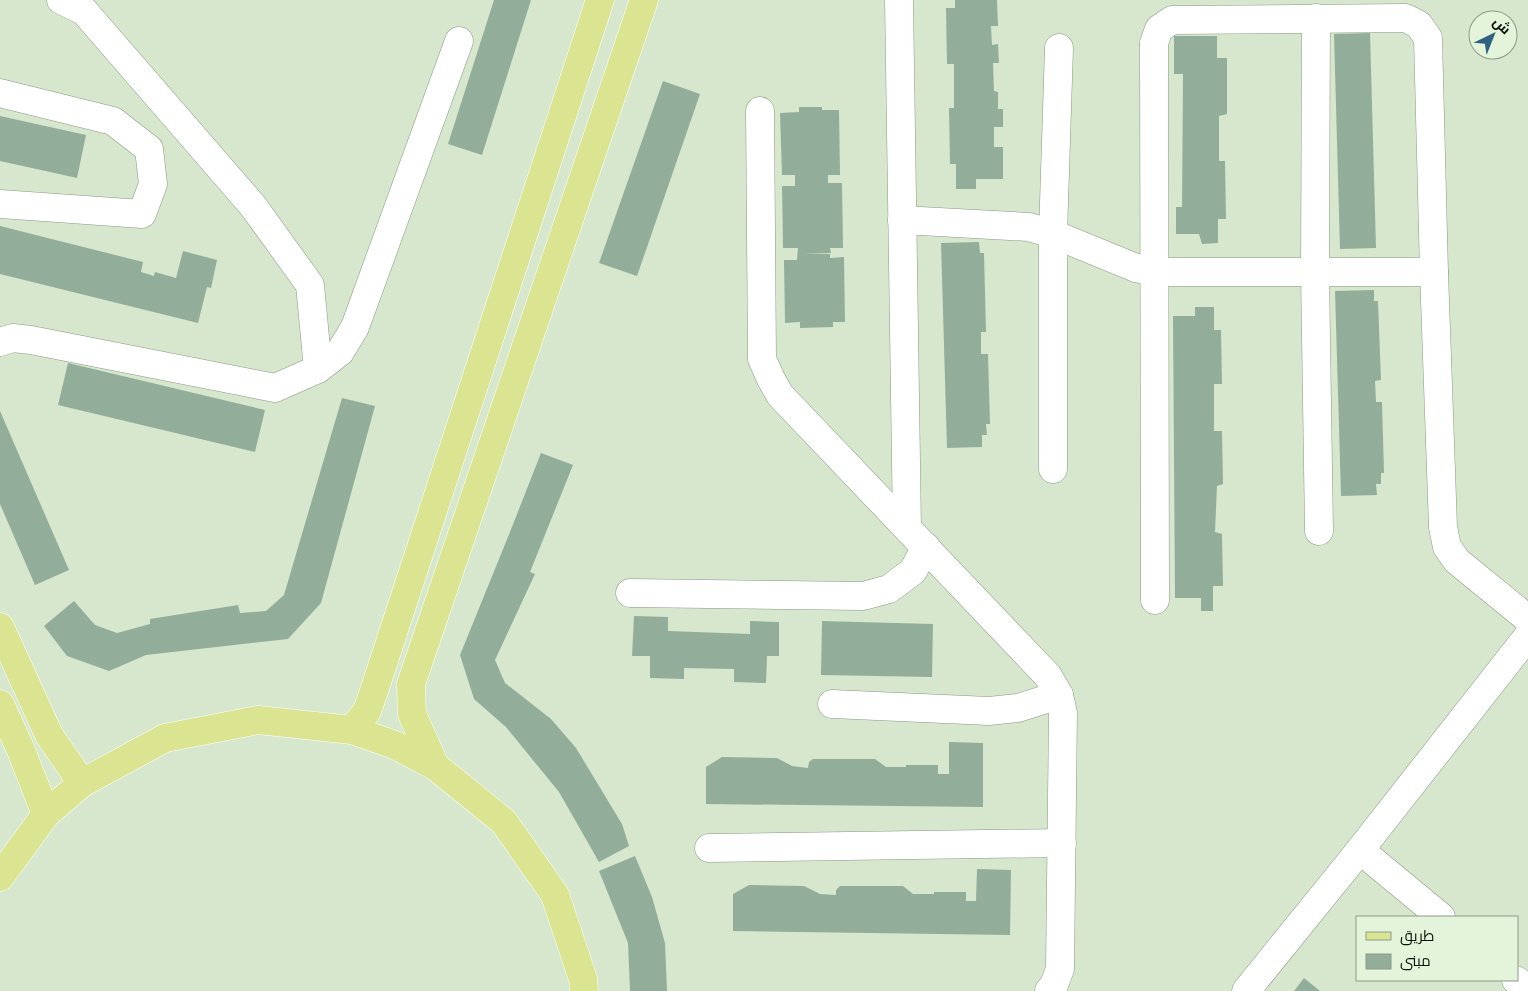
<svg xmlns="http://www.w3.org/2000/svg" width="1528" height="991" font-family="'Fira Sans',Cairo,sans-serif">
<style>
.building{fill:#93ad9b}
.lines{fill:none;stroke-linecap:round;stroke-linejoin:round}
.minor-casing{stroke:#8a9982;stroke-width:29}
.major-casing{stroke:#fff;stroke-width:29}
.minor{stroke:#fff;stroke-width:28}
.major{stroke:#dbe491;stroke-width:28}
</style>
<rect width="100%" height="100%" fill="#d6e7ce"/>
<g class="building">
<path d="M 494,0 L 531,0 L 482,155 L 448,144 Z"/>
<path d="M 955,0 L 997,0 L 998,26 L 991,26 L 992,45 L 998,44 L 999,63 L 993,63 L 994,91 L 998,92 L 998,109 L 1003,109 L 1003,127 L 994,127 L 994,147 L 1003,147 L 1003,179 L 976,179 L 976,189 L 956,189 L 956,164 L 950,164 L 949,108 L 954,108 L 954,64 L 947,64 L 946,8 L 955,8 Z"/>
<path d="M 1370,33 L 1376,248 L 1340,249 L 1334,34 Z"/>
<path d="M 1174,36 L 1217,36 L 1217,58 L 1227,58 L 1227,114 L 1219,116 L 1219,161 L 1225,161 L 1226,219 L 1218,219 L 1218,243 L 1202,244 L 1199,234 L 1176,234 L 1176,207 L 1182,207 L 1183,74 L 1174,74 Z"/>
<path d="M 663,81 L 700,94 L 637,276 L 599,263 Z"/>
<path d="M 799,107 L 822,107 L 822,110 L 839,110 L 840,175 L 828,175 L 828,183 L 842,183 L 843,248 L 830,248 L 831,253 L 803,254 L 830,254 L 830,258 L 844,257 L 845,322 L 833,322 L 833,327 L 800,328 L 800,322 L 785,323 L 784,260 L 797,260 L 798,248 L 783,248 L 782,186 L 795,186 L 795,175 L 782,175 L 780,113 L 799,112 Z"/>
<path d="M 0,116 L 86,135 L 77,178 L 0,161 Z"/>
<path d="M 0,226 L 143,262 L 141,272 L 154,276 L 155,272 L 176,278 L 183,251 L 217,260 L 211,288 L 207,287 L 198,323 L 0,274 Z"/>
<path d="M 979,242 L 980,253 L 984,253 L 986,332 L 981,332 L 981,354 L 988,354 L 990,424 L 986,424 L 987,435 L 982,435 L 982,447 L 947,448 L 941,243 Z"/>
<path d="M 1374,290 L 1374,301 L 1378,301 L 1381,380 L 1375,381 L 1376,402 L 1382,402 L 1384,473 L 1381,473 L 1381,484 L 1376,484 L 1377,495 L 1341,496 L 1335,291 Z"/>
<path d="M 1195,307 L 1214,307 L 1214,330 L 1221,330 L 1222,384 L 1214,384 L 1214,431 L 1222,431 L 1223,484 L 1217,486 L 1215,532 L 1222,534 L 1223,586 L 1213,586 L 1213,611 L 1201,611 L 1201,598 L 1175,598 L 1173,316 L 1195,316 Z"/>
<path d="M 68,363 L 265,410 L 255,452 L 58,405 Z"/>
<path d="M 342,398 L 375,406 L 321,603 L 288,639 L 146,655 L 109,671 L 67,656 L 44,626 L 74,601 L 95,625 L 117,633 L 150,624 L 150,619 L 238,605 L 240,613 L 266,611 L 284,595 Z"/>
<path d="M 0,411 L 69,570 L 35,585 L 0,504 Z"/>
<path d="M 541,453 L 573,465 L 530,572 L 535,574 L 495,660 L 505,683 L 551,719 L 576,748 L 622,824 L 629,846 L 599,862 L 559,792 L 506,727 L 474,699 L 460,655 L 510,532 Z"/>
<path d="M 634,616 L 668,617 L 668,631 L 750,634 L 750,621 L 779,622 L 779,656 L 767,656 L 766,683 L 734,682 L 734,669 L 684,668 L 684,679 L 650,678 L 650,656 L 632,656 Z"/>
<path d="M 822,621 L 933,624 L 932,677 L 821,675 Z"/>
<path d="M 949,742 L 983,743 L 983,807 L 706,804 L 706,767 L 722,757 L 777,758 L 792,766 L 808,768 L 809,762 L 813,759 L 875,759 L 886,767 L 906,767 L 906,765 L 938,765 L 938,774 L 949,774 Z"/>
<path d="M 635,856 L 652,897 L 665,943 L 667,991 L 630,991 L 628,943 L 599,871 Z"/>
<path d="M 977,869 L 1011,870 L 1010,935 L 733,931 L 733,894 L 749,885 L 804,886 L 820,894 L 836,895 L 836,890 L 840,886 L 903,886 L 913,894 L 934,894 L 934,892 L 966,892 L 966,901 L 976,901 Z"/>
<path d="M 1304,978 L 1320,991 L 1294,991 Z"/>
</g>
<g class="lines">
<defs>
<g id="minor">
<path d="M 899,0 L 907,528"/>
<path d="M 1316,18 L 1315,272 L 1319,531"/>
<path d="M 0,93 L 113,121 L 149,149 L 153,184 L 142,214 L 0,204"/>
<path d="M 760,111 L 762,359 L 771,379 L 780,395 L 1048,676 L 1059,695 L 1063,713 L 1060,969 L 1054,985 L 1049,991"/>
<path d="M 902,220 L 1029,227 L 1053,234 L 1136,268 L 1154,272 L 1434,272"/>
<path d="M 0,342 L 13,338 L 31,340 L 275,388 L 318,369 L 310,285 L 253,206 L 84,11 L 61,0"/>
<path d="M 318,369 L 340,352 L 355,327 L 459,41"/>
<path d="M 1053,469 L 1053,234 L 1059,48"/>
<path d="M 630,593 L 863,596 L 889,589 L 913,571 L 926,547"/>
<path d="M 1155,600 L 1154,43 L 1159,29 L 1172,20 L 1406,18 L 1419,25 L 1428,38 L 1434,272 L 1443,527 L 1447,547 L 1457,561 L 1528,619"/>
<path d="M 832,704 L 989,711 L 1018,708 L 1059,695"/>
<path d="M 709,848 L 1062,843"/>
<path d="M 1360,850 L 1441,917"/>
<path d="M 1516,980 L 1528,989"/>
<path d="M 1246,991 L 1360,850 L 1528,636"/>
</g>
<g id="major">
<path d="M 0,627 L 49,735 L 82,783"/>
<path d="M 0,704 L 20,748 L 46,814"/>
<path d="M 352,730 L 367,711 L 375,688 L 600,0"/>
<path d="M 435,766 L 412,714 L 411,684 L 644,0"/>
<path d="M 0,877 L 46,814 L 82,783 L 165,738 L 258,720 L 352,730 L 395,745 L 435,766 L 504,822 L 555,895 L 583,979 L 584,991"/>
</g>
</defs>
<use href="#minor" class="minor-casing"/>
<use href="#major" class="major-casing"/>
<use href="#minor" class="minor"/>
<use href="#major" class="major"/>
</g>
<rect x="1356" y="916" width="162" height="65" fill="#e3f4db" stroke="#8d9987"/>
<rect x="1366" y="932" width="25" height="8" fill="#dbe491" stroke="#8d9987"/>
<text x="1400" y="941" font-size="15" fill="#0b1008">طريق</text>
<rect x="1366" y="954" width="25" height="15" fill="#93ad9b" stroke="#8d9987"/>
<text x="1400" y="966" font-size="15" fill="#0b1008">مبنى</text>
<g transform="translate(1493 35) rotate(43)"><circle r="24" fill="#e3f4db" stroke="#8d9987"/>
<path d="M0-4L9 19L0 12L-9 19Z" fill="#2f617f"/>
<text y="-8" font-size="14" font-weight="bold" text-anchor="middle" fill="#0b1008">ش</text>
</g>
</svg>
